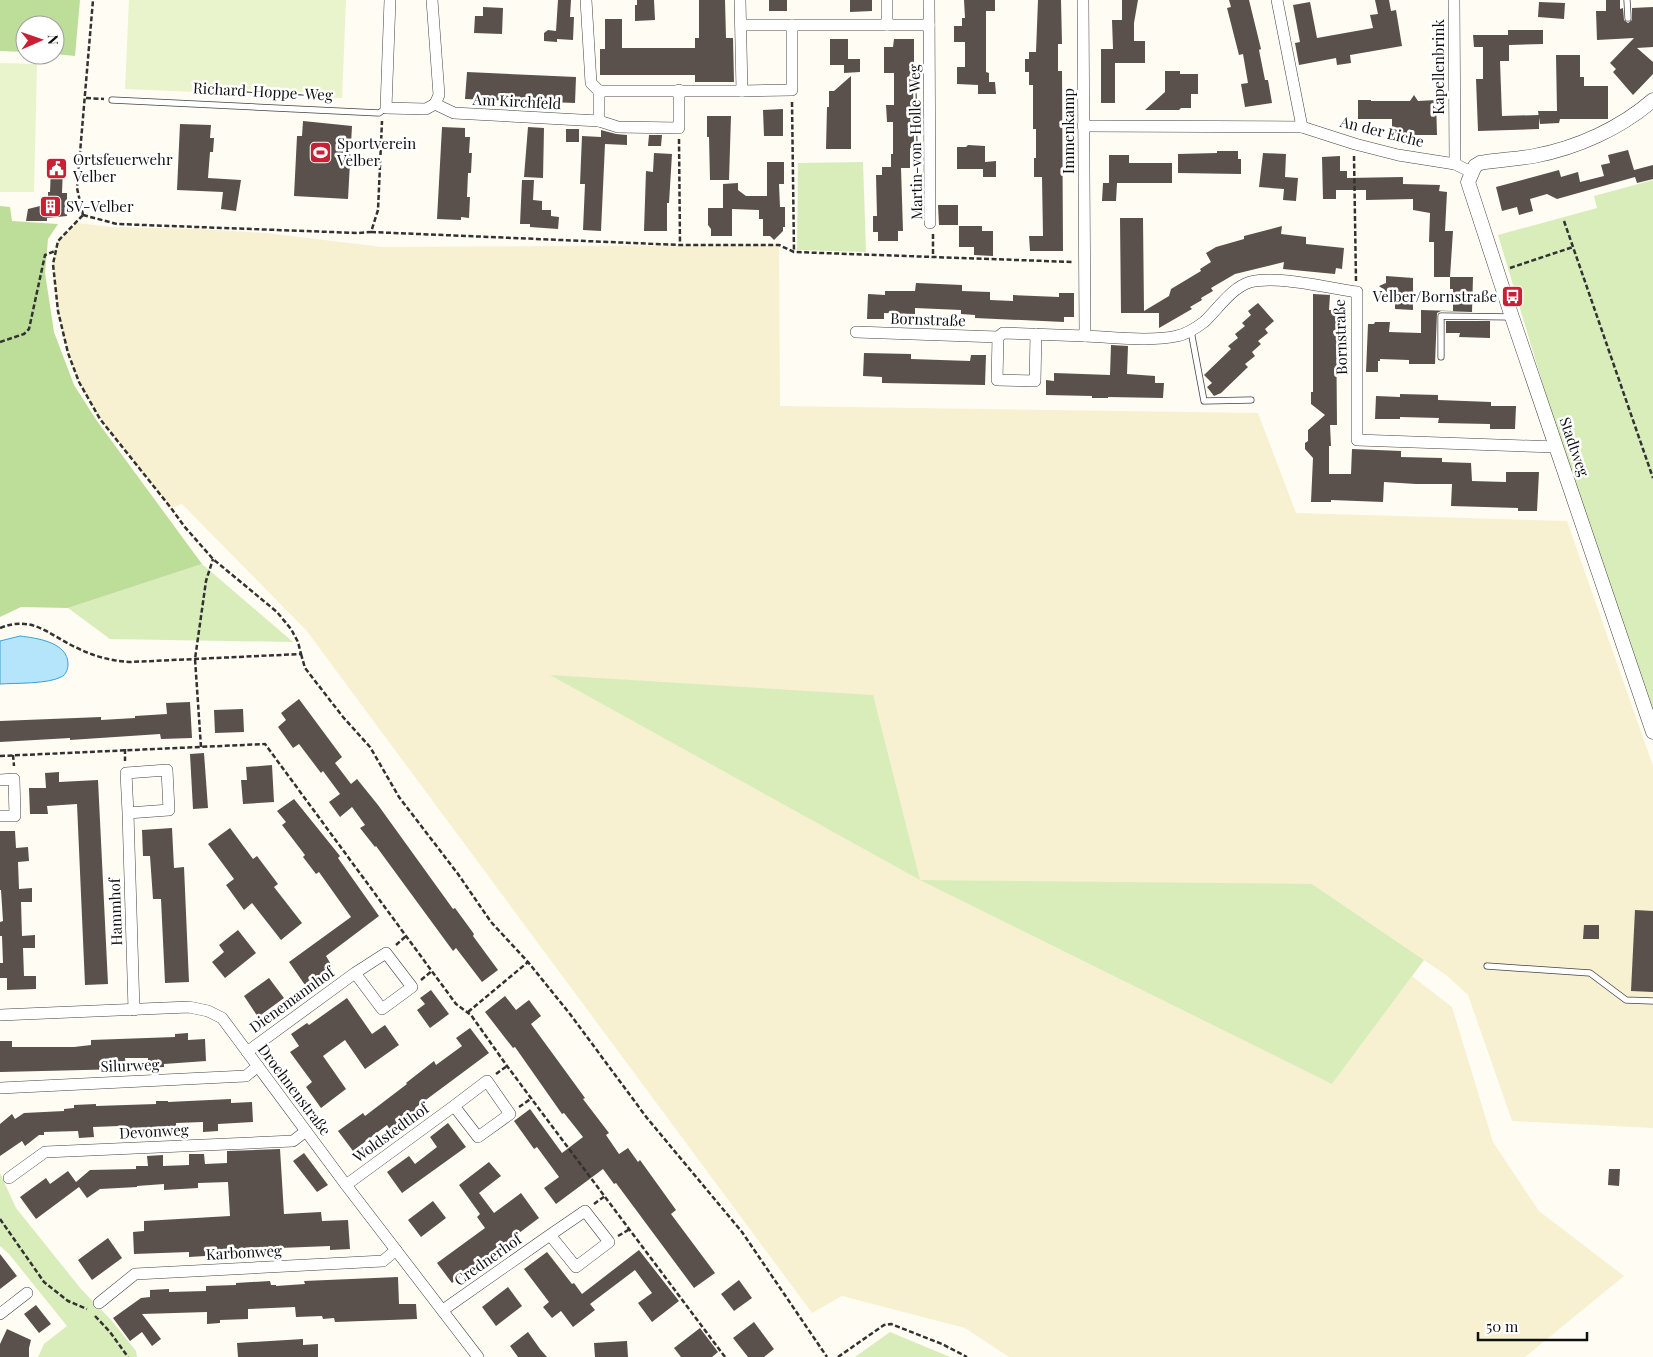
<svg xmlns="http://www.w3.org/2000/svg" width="1653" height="1357" font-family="'Playfair Display',serif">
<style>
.farmland{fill:#f7f1d1}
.green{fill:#d8edba}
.forest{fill:#bdde98}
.pitch{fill:#e9f3cc}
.water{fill:#b5e5fa;stroke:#38a2d5}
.building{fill:#5a504c}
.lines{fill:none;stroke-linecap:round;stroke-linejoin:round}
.service-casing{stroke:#434343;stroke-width:7}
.minor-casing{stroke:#434343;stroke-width:12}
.tertiary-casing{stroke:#434343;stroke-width:15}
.path{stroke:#323232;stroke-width:2.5;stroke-dasharray:5 2.5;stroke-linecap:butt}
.service{stroke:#fff;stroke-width:5.5}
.minor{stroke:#fff;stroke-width:11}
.tertiary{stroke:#fff;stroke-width:14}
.labels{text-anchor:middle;stroke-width:5;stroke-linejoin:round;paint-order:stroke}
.street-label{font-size:15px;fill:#101010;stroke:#fff}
.poi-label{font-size:15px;fill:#101010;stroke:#fff;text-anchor:start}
</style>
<rect width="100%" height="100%" fill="#fffcf4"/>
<path class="farmland" d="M 77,223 L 112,227 L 199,229 L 266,233 L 383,247 L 779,245 L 780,406 L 1258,413 L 1296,513 L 1567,521 L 1653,766 L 1653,1128 L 1512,1121 L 1468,995 L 1446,975 L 1312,884 L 1332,1084 L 1412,976 L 1452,1007 L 1493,1142 L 1539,1211 L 1624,1276 L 1525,1357 L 1009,1357 L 965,1328 L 842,1296 L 812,1313 L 306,630 L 182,504 L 171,508 L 100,419 L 79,382 L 68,353 L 58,312 L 53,264 L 55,251 L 58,241 L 66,232 Z"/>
<g class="green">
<path d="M 863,162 L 866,252 L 797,250 L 798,163 Z"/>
<path d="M 1653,180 L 1653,713 L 1567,465 L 1498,235 L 1597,208 L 1594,196 Z"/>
<path d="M 202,564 L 293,642 L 110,639 L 68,608 Z"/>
<path d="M 550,675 L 873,695 L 920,880 L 1312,884 L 1424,960 L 1332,1084 L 920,880 Z"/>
<path d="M 0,1173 L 16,1208 L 81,1289 L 112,1321 L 136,1351 L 137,1357 L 38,1357 L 44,1344 L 67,1326 L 9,1254 L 0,1246 Z"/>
<path d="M 890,1332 L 950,1357 L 951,1357 L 855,1357 Z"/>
</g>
<g class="forest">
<path d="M 0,0 L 80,0 L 75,56 L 55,54 L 55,25 L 25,25 L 25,52 L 0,51 Z"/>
<path d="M 0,206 L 10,207 L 12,221 L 58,224 L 48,239 L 45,273 L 54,332 L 74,385 L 97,421 L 202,564 L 68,608 L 21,607 L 0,617 Z"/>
</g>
<g class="pitch">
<path d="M 129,0 L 346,0 L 342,98 L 125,89 Z"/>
<path d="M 0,63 L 37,64 L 34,192 L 0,192 Z"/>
</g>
<path class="water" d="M 20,636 C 36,638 68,642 68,664 C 68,669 66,675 61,677 C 48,684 16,683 0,684 L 0,641 Z"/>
<g class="building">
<path d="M 558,0 L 571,0 L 570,17 L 574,17 L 573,40 L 557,39 L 557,42 L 544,41 L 544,33 L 548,30 L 556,31 Z"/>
<path d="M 637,0 L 654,0 L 655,20 L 635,21 L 635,5 L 637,5 Z"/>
<path d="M 699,0 L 725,0 L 726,38 L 733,38 L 734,82 L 695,82 L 695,75 L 600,75 L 600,49 L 605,49 L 605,19 L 622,19 L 622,48 L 695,48 L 695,38 L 699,38 Z"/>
<rect x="769" y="0" width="18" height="11"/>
<path d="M 850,0 L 872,0 L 872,11 L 850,12 Z"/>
<path d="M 964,0 L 995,0 L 995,11 L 986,11 L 986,72 L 989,73 L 989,82 L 995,82 L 996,94 L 978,94 L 978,85 L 957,84 L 957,67 L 965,67 L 965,42 L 954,42 L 954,26 L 962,26 L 962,18 L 965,18 Z"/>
<path d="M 1038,0 L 1061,0 L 1062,44 L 1058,44 L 1058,71 L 1062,71 L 1063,251 L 1030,251 L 1029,236 L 1043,236 L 1042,177 L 1034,177 L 1034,158 L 1036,158 L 1036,129 L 1033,129 L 1033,85 L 1029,85 L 1029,72 L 1025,72 L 1025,59 L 1029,59 L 1029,52 L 1036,52 Z"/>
<path d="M 1122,0 L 1138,0 L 1134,23 L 1134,41 L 1145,41 L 1145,63 L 1115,63 L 1115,103 L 1101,103 L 1101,49 L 1113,49 L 1112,20 L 1122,20 Z"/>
<path d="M 1229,0 L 1249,0 L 1261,49 L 1259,50 L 1265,80 L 1268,80 L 1272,103 L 1245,107 L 1241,84 L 1248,83 L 1243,54 L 1239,55 L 1227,8 L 1231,7 Z"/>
<path d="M 1375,0 L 1389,0 L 1391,11 L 1396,10 L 1402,46 L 1350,55 L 1351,63 L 1337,65 L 1336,58 L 1299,65 L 1295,43 L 1300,42 L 1293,5 L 1310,2 L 1317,38 L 1373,28 L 1370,15 L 1378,14 Z"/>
<path d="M 1606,0 L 1620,0 L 1620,9 L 1623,8 L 1624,20 L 1628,23 L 1632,20 L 1632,8 L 1653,7 L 1653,47 L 1637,48 L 1653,62 L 1653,74 L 1633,95 L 1613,72 L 1616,69 L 1610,63 L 1634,38 L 1597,40 L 1596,11 L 1606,11 Z"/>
<path d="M 1539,2 L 1565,3 L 1564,19 L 1538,17 Z"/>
<path d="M 483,7 L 503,8 L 502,34 L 474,33 L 475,16 L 483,16 Z"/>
<path d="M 1508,30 L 1543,30 L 1543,44 L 1509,45 L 1509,61 L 1500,61 L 1502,116 L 1539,115 L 1539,129 L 1478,131 L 1476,79 L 1483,79 L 1483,47 L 1474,47 L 1473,35 L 1508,35 Z"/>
<path d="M 830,39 L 848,39 L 848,59 L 860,59 L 860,72 L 844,73 L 844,65 L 830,65 Z"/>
<path d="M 894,39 L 914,39 L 914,85 L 916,85 L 915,148 L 910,148 L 910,168 L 901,168 L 903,231 L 898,231 L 898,241 L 878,241 L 878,232 L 873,232 L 873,216 L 877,216 L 876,175 L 882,175 L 882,167 L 891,167 L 891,154 L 893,154 L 893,122 L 887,122 L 886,105 L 894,105 L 894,73 L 884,73 L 884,47 L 893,47 Z"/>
<path d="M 1556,55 L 1580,55 L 1580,77 L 1584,77 L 1584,86 L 1608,86 L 1608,119 L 1560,119 L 1559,123 L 1540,124 L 1538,111 L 1557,111 Z"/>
<path d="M 1165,71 L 1180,71 L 1180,74 L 1198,74 L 1198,94 L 1191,94 L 1191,108 L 1181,108 L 1179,110 L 1145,110 L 1165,92 Z"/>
<path d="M 467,72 L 576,77 L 575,103 L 465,99 Z"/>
<path d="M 851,76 L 851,149 L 826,149 L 827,107 L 829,107 L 829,91 L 834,91 Z"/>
<path d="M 1414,95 L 1418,101 L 1436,100 L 1437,135 L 1392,135 L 1392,119 L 1358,119 L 1358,100 L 1371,100 L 1371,101 L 1410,101 Z"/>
<path d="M 783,109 L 783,136 L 764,136 L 763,110 Z"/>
<path d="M 707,116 L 731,116 L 729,180 L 710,180 L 709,137 L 707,137 Z"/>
<path d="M 303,121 L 352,126 L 348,199 L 294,196 L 297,136 L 302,136 Z"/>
<path d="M 180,124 L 211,125 L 210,138 L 214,138 L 213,152 L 210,152 L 208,178 L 241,180 L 236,211 L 221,209 L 223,192 L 177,190 Z"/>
<path d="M 442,127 L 465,128 L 465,137 L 470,137 L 469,153 L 472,153 L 471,173 L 468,173 L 467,197 L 470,197 L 469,218 L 461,217 L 461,220 L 437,219 Z"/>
<path d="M 528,127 L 544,128 L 543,178 L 524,177 Z"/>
<rect x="566" y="129" width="13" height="13"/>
<path d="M 601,130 L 616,134 L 627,135 L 627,145 L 605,144 L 601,231 L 583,230 L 585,184 L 580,184 L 582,136 L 601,137 Z"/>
<path d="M 649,135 L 662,135 L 661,146 L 648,146 Z"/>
<path d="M 968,145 L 985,146 L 985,162 L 996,161 L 996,177 L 983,177 L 983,169 L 957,169 L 957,147 L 966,147 Z"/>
<path d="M 1628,150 L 1634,170 L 1653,165 L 1653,179 L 1637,183 L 1635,177 L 1557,199 L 1547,194 L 1530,199 L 1533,211 L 1519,215 L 1517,207 L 1502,211 L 1496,187 L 1559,170 L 1561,177 L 1578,172 L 1580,182 L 1604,176 L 1601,165 L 1610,163 L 1608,155 Z"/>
<path d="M 1217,151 L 1238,151 L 1238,159 L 1241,159 L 1241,174 L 1178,173 L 1178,154 L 1217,153 Z"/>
<path d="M 654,153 L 672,154 L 669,203 L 667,203 L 667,231 L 644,231 L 646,171 L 653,172 Z"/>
<path d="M 1263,153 L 1286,154 L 1285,177 L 1298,178 L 1296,201 L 1283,200 L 1284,189 L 1259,187 Z"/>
<path d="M 1109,155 L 1129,155 L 1129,163 L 1172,163 L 1172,183 L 1117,183 L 1116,201 L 1102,201 L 1103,183 L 1109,183 Z"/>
<path d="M 1340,156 L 1340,171 L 1347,171 L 1347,178 L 1403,177 L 1403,184 L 1440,185 L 1439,191 L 1447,192 L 1445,231 L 1453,231 L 1450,277 L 1434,277 L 1434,242 L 1429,242 L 1430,213 L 1413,210 L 1413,199 L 1366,200 L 1366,190 L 1336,190 L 1336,199 L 1323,199 L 1322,157 Z"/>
<path d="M 767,162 L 784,162 L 784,184 L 779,184 L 780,207 L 785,207 L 785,227 L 783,227 L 783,231 L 774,240 L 770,236 L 763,236 L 763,219 L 759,219 L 759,210 L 732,209 L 732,236 L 711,236 L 711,229 L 708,225 L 708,208 L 723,208 L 723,184 L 738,183 L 738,190 L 746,196 L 767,196 Z"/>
<path d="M 51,166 L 63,167 L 62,193 L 67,193 L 67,216 L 47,218 L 47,221 L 26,221 L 28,209 L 48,204 L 48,192 L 50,192 Z"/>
<path d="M 522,180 L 534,180 L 533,200 L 542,201 L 542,210 L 551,210 L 551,216 L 559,217 L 558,229 L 530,227 L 530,224 L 520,224 Z"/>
<path d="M 938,205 L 958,205 L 958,225 L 939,225 Z"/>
<path d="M 1120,218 L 1143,218 L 1144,311 L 1169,296 L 1171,289 L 1201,271 L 1200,269 L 1211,262 L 1206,253 L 1216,247 L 1244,239 L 1244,236 L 1282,226 L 1281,234 L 1306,237 L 1306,244 L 1344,248 L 1342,269 L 1336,268 L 1335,274 L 1283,269 L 1284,262 L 1235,274 L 1211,288 L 1213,291 L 1201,298 L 1202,300 L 1190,307 L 1192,309 L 1159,328 L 1159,313 L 1121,313 Z"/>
<path d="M 959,226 L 982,226 L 982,231 L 993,231 L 993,256 L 974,255 L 974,247 L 959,247 Z"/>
<path d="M 1386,276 L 1413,278 L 1413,310 L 1395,309 L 1395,298 L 1385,298 L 1386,291 L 1379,286 L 1386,283 Z"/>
<path d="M 1450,277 L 1473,277 L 1472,312 L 1441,311 L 1437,313 L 1435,364 L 1409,364 L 1409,360 L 1380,359 L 1380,361 L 1378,361 L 1378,372 L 1366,372 L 1368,324 L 1374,324 L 1375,322 L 1390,322 L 1389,332 L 1421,333 L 1421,310 L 1453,311 L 1453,289 L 1450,289 Z"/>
<path d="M 916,283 L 962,285 L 962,291 L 990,292 L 990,300 L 1013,301 L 1013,295 L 1059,297 L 1059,293 L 1074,293 L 1074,317 L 1064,317 L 1064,322 L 975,318 L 975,315 L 961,314 L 961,310 L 915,308 L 915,314 L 884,313 L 884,319 L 867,319 L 868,294 L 885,295 L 885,291 L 915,291 Z"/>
<path d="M 1313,294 L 1330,295 L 1329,310 L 1336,310 L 1337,425 L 1330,425 L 1331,446 L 1329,446 L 1329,474 L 1351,474 L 1352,449 L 1401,451 L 1401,457 L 1442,458 L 1442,462 L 1471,463 L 1472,481 L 1506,482 L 1506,472 L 1539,472 L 1537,511 L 1518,511 L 1518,508 L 1451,506 L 1452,484 L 1416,484 L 1384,482 L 1383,502 L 1331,500 L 1331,502 L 1311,502 L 1313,458 L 1305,449 L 1305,443 L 1308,441 L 1308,430 L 1325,415 L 1311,404 L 1311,392 L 1313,392 Z"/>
<path d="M 1258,303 L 1274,321 L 1265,329 L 1268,333 L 1258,341 L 1261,344 L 1252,352 L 1255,356 L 1245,364 L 1248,367 L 1221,393 L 1214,396 L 1207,387 L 1212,383 L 1204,375 L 1231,349 L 1228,346 L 1238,338 L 1235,334 L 1245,326 L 1242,323 L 1251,315 L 1248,311 Z"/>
<path d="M 1446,321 L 1490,321 L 1490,338 L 1459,337 L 1460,333 L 1446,333 Z"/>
<path d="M 1111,345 L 1128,346 L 1127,374 L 1155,376 L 1155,383 L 1164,383 L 1163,398 L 1108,397 L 1108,398 L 1092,398 L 1092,396 L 1046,395 L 1046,380 L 1054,381 L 1054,373 L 1110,375 Z"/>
<path d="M 864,353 L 911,354 L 911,359 L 970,361 L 971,355 L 986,355 L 985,385 L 882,383 L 882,377 L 863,376 Z"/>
<path d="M 1400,394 L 1438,395 L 1438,400 L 1491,402 L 1491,406 L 1516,406 L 1515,429 L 1490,429 L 1490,424 L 1438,423 L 1439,418 L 1400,417 L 1400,419 L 1375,419 L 1376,396 L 1400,397 Z"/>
<path d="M 299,699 L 342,757 L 335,763 L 351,784 L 357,779 L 378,805 L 453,909 L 455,908 L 474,934 L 473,936 L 498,970 L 482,982 L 456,948 L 453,951 L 376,846 L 375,847 L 360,828 L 365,825 L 352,807 L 340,817 L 329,802 L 340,794 L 323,771 L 321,773 L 299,744 L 293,748 L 278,727 L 286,720 L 281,713 Z"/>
<path d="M 190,702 L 192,738 L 161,739 L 160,734 L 70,740 L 70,738 L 0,742 L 0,721 L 101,717 L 101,720 L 135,718 L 135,716 L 167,714 L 166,703 Z"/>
<path d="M 243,709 L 244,732 L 215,733 L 214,710 Z"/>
<path d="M 204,753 L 208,808 L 193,809 L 190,754 Z"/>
<path d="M 272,765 L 274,802 L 243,804 L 241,780 L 247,780 L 246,767 Z"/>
<path d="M 59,772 L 59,782 L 98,780 L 108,984 L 85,985 L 77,804 L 47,806 L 48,814 L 30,814 L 29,788 L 46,788 L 45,773 Z"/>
<path d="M 294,799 L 340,856 L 338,858 L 379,916 L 326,956 L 332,966 L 305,985 L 289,962 L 351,917 L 319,872 L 316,874 L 303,857 L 305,855 L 282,825 L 286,822 L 277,811 Z"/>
<path d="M 172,828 L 174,868 L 184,867 L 189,982 L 165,983 L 161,899 L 153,899 L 150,856 L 143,856 L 142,830 Z"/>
<path d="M 230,828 L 253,859 L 257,856 L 278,884 L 274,887 L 302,923 L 281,940 L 252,903 L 244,910 L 226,885 L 234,879 L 208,844 Z"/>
<path d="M 0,831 L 15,831 L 16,848 L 28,847 L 29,861 L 18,862 L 19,889 L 32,888 L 32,902 L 21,902 L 22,936 L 35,935 L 35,948 L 23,948 L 24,976 L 36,976 L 36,989 L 7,990 L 7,978 L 0,978 L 0,963 L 3,963 L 2,936 L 0,936 L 0,922 L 3,921 L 1,890 L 0,890 Z"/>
<path d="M 1635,910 L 1653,911 L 1653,992 L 1631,991 Z"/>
<path d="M 1584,925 L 1599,925 L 1599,939 L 1583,939 Z"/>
<path d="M 238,930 L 256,953 L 225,978 L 212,962 L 224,952 L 219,945 Z"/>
<path d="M 269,978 L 284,998 L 258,1017 L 244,996 Z"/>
<path d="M 431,990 L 449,1014 L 430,1028 L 417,1010 L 425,1004 L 420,998 Z"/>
<path d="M 505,996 L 516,1010 L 529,1000 L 541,1016 L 531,1024 L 585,1098 L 583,1099 L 609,1133 L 606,1135 L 619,1154 L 628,1148 L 638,1162 L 640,1160 L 676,1210 L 671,1214 L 715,1273 L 694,1288 L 616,1183 L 614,1184 L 603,1169 L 556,1204 L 544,1188 L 559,1177 L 537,1147 L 534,1149 L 514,1121 L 530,1109 L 562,1153 L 583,1137 L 564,1113 L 562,1114 L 515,1047 L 513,1048 L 485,1012 Z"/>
<path d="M 347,998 L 372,1034 L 385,1025 L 399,1045 L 365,1069 L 345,1040 L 323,1056 L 346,1089 L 321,1108 L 306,1087 L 312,1082 L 290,1052 L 299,1046 L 291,1034 L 307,1023 L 309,1025 Z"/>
<path d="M 470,1028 L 489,1053 L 415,1108 L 417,1110 L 390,1130 L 387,1125 L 353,1151 L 338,1131 L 363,1113 L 365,1116 L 407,1084 L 406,1083 L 434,1061 L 436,1065 L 462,1046 L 456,1038 Z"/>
<path d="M 188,1033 L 188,1040 L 205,1039 L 206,1061 L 164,1064 L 164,1067 L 148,1068 L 148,1058 L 125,1058 L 126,1069 L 0,1072 L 0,1041 L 12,1041 L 12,1047 L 74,1047 L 91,1045 L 91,1040 L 175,1037 L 175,1034 Z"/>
<path d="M 231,1099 L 231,1103 L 252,1102 L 253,1122 L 218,1124 L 218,1131 L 203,1132 L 203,1122 L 176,1123 L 176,1133 L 161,1134 L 161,1132 L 120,1133 L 119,1126 L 93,1127 L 94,1137 L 79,1138 L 78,1131 L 44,1132 L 44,1135 L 39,1135 L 25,1146 L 22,1141 L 0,1156 L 0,1124 L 12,1114 L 15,1119 L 24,1113 L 64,1111 L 64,1109 L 74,1108 L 74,1105 L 96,1104 L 96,1106 L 156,1104 L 156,1101 L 168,1101 L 168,1102 Z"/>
<path d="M 448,1123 L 466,1147 L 402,1193 L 387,1172 L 409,1156 L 415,1164 L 437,1147 L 430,1137 Z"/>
<path d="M 280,1149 L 284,1214 L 321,1212 L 322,1221 L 348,1220 L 350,1249 L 330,1250 L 330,1246 L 229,1250 L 206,1251 L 205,1256 L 189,1257 L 189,1252 L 134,1254 L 133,1232 L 144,1231 L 144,1221 L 230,1216 L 228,1182 L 198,1183 L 198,1188 L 164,1190 L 164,1184 L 137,1186 L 137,1187 L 100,1189 L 87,1198 L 79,1187 L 36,1219 L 20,1197 L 46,1178 L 50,1184 L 68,1171 L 76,1182 L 90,1170 L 136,1169 L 136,1166 L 148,1166 L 147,1156 L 163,1155 L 163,1166 L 189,1165 L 189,1154 L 204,1154 L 205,1164 L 227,1163 L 227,1151 Z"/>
<path d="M 304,1153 L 328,1185 L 317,1192 L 293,1161 Z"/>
<path d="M 489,1162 L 501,1176 L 479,1193 L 494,1213 L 521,1193 L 539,1218 L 452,1283 L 437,1263 L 485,1228 L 477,1217 L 480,1214 L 459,1185 Z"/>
<path d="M 1609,1169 L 1620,1169 L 1619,1186 L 1608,1185 Z"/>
<path d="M 433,1201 L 446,1218 L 421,1237 L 408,1220 Z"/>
<path d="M 108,1238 L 122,1258 L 92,1280 L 78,1260 Z"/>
<path d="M 639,1250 L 679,1301 L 652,1322 L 638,1303 L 652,1293 L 635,1270 L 590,1304 L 595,1310 L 573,1327 L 561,1311 L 552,1318 L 543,1307 L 549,1302 L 524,1269 L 547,1252 L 572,1284 L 574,1283 L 582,1294 Z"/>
<path d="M 0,1254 L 17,1276 L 0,1289 Z"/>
<path d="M 398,1277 L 399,1304 L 416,1304 L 417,1319 L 335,1322 L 334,1318 L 323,1319 L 322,1316 L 296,1317 L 295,1307 L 248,1309 L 248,1319 L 220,1320 L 220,1323 L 207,1324 L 207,1312 L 142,1314 L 161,1339 L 152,1346 L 142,1332 L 130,1341 L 113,1318 L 141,1298 L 150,1297 L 150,1290 L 169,1289 L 169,1292 L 206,1291 L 206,1286 L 236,1285 L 236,1283 L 270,1281 L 271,1285 L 276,1285 L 276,1286 L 305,1284 L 304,1281 Z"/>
<path d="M 739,1280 L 752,1298 L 734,1311 L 721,1294 Z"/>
<path d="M 508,1287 L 522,1306 L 496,1326 L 482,1307 Z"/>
<path d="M 36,1305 L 51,1324 L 39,1333 L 24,1314 Z"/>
<path d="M 754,1322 L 774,1349 L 764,1357 L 748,1357 L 733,1338 Z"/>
<path d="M 700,1328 L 718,1352 L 712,1357 L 681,1357 L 674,1348 Z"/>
<path d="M 7,1329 L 31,1340 L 29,1348 L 29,1357 L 0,1357 L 0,1344 Z"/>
<path d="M 528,1332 L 540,1349 L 547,1357 L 518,1357 L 510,1346 Z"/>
<path d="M 303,1339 L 303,1345 L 318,1344 L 318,1357 L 238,1357 L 237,1343 Z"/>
<path d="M 627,1341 L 628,1357 L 595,1357 L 594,1343 Z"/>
</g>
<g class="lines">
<defs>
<g id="service">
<path d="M 1627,0 L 1628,18"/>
<path d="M 112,100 L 379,113 L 386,108"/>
<path d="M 1191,331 L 1204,401 L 1251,400"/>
<path d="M 1441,357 L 1441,316 L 1512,317"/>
<path d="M 1487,966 L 1590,973 L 1626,1000 L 1653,1001"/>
</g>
<g id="minor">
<path d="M 390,0 L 386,108 L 426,109 L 435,104"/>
<path d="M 432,0 L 439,95 L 435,104"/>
<path d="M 586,0 L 591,83 L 599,91"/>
<path d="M 887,0 L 887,25 L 929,25"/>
<path d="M 929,0 L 930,223"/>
<path d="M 1277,0 L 1302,127"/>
<path d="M 1454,0 L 1455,164"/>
<path d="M 741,25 L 887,25"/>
<path d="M 742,91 L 792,90 L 792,25"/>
<path d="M 435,104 L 454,113 L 599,121 L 599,91 L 742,91 L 740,0"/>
<path d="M 599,121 L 618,127 L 679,128 L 679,90"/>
<path d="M 1083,126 L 1302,127 L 1355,144 L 1398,155 L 1455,164 L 1471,172"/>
<path d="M 856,332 L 998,337 L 1003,333 L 1085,336 L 1083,0"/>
<path d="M 1085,336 C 1112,337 1151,342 1177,336 C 1187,334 1196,328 1204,322 C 1218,309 1231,288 1250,282 C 1278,275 1327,288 1357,292 L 1357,440 L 1556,447"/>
<path d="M 998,337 L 997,380 L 1035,381 L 1036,334"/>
<path d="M 0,780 L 14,779 L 15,816 L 0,816"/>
<path d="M 128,813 L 126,773 L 167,770 L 169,810 L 128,813 L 134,1010"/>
<path d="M 0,1015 L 189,1007 L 208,1011 L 222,1018 L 346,1185 L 478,1357"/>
<path d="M 247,1052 L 355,973 L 382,1009 L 412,987 L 386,953 L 355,973"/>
<path d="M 0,1088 L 246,1076 L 258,1066"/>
<path d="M 9,1178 L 45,1152 L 293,1141 L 306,1131"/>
<path d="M 346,1185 L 454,1106 L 478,1137 L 510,1114 L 487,1081 L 454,1106"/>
<path d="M 99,1303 L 135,1274 L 383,1261 L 396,1250"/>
<path d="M 443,1310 L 550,1235 L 576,1267 L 609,1242 L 585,1211 L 550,1235"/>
<path d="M 0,1314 L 27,1293"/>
</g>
<path id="tertiary" d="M 1653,100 C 1621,128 1577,148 1534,156 C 1517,159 1498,160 1480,163 L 1475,166 L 1468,182 L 1512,317 L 1653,732"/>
</defs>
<use href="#service" class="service-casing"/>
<use href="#minor" class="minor-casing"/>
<use href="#tertiary" class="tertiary-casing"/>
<g class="path">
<path d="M 86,98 L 104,99"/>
<path d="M 792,102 L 794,252"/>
<path d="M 679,139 L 680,245"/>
<path d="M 1354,156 L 1356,281"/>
<path d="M 83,215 L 117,224 L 358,233 L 371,232 L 378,210 L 382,121"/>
<path d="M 83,215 L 77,188 L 93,0"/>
<path d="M 1564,221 L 1653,478"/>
<path d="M 371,232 L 680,245 L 779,245 L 794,252 L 1073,262"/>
<path d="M 933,234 L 933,258"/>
<path d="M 1510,268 L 1573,247"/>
<path d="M 0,342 L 24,334 L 29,329 L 45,255 L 55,251"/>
<path d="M 0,628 C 32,615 48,634 75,647 C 93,656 110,661 131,662 L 301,654 L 298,642 L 291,629 L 277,612 L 213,559 L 184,526 L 171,508 L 100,419 L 79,382 L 68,353 L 58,311 L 53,264 L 58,241 L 83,215"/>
<path d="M 301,654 L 305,668 L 343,717 L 370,747 L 399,797 L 458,874 L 491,922 L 528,962 L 570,1014 L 647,1118 L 742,1232 L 827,1357"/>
<path d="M 201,747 L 195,659 L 206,581 L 213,559"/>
<path d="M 125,749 L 125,761"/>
<path d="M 13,755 L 14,766"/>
<path d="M 0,756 L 265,744 L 456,1004 L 471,1015 L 507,1066 L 725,1357"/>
<path d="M 396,945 L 406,936"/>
<path d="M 421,980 L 432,971"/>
<path d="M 468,1012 L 528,962"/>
<path d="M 496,1074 L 507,1066"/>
<path d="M 519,1107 L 532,1098"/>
<path d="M 594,1204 L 605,1196"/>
<path d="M 0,1219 L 44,1282 L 68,1301 L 87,1309"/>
<path d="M 618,1236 L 630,1229"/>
<path d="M 95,1316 L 110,1332 L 128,1357"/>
<path d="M 838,1357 L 884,1325 L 891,1324 L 942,1344 L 967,1357"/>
</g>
<use href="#service" class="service"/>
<use href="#minor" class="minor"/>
<use href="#tertiary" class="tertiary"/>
</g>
<defs>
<symbol id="stadium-square" viewBox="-11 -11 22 22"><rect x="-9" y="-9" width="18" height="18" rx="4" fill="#ca1f34" stroke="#fff"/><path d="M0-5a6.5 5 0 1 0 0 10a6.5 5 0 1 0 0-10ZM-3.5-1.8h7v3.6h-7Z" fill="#fff"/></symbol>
<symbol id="civic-square" viewBox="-11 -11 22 22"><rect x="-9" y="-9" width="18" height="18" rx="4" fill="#ca1f34" stroke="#fff"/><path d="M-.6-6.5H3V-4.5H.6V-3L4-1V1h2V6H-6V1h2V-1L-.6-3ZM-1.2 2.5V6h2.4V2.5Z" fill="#fff"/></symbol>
<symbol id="building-square" viewBox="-11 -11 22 22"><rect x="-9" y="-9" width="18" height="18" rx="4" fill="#ca1f34" stroke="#fff"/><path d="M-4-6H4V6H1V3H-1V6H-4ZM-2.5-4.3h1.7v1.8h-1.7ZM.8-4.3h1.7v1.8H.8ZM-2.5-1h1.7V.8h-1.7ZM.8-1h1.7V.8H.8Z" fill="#fff"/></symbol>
<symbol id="bus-square" viewBox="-11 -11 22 22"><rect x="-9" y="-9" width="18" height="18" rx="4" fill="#ca1f34" stroke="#fff"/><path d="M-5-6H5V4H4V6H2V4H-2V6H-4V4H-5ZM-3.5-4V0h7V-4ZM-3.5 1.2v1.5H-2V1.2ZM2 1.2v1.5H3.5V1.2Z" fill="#fff"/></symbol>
</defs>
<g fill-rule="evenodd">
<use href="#stadium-square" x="308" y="140" width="25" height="25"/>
<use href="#civic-square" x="44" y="156" width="25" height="25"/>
<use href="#building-square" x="38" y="194" width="25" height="25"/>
<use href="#bus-square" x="1500" y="284" width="25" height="25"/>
</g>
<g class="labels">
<g class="street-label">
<text transform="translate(1439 67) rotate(-90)" y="5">Kapellenbrink</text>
<text transform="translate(263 92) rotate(3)" y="5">Richard-Hoppe-Weg</text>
<text transform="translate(517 102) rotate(3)" y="5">Am Kirchfeld</text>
<text transform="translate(1069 131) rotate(-90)" y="5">Immenkamp</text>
<text transform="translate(1382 132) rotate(14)" y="5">An der Eiche</text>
<text transform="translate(916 142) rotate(-91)" y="5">Martin-von-Holle-Weg</text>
<text transform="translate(928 320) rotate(2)" y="5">Bornstraße</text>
<text transform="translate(1341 337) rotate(-92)" y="5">Bornstraße</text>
<text transform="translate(1574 447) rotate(71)" y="5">Stadtweg</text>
<text transform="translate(116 912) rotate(-92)" y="5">Hammhof</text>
<text transform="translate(292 1000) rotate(-36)" y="5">Dienemannhof</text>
<text transform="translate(130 1066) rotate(-2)" y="5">Silurweg</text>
<text transform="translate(294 1090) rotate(53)" y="5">Droehnenstraße</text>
<text transform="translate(154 1132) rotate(-3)" y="5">Devonweg</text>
<text transform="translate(391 1133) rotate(-36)" y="5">Woldstedthof</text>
<text transform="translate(244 1253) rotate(-3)" y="5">Karbonweg</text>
<text transform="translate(488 1260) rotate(-35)" y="5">Crednerhof</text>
</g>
<g class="poi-label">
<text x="337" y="149">Sportverein<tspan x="337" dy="17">Velber</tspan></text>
<text x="73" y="165">Ortsfeuerwehr<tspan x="73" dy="17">Velber</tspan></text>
<text x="66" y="212">SV-Velber</text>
<text x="1497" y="302" text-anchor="end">Velber/Bornstraße</text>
</g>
</g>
<g transform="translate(40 40) rotate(88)"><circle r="24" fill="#ffffff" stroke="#9f9f9f"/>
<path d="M0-4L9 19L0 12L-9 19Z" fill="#ca1f34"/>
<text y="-8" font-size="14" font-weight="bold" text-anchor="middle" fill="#101010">N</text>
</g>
<path d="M1478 1332v8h109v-8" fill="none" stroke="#101010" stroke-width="2.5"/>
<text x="1486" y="1332" font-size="15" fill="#101010" stroke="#ffffff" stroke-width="4" paint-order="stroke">50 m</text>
</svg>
